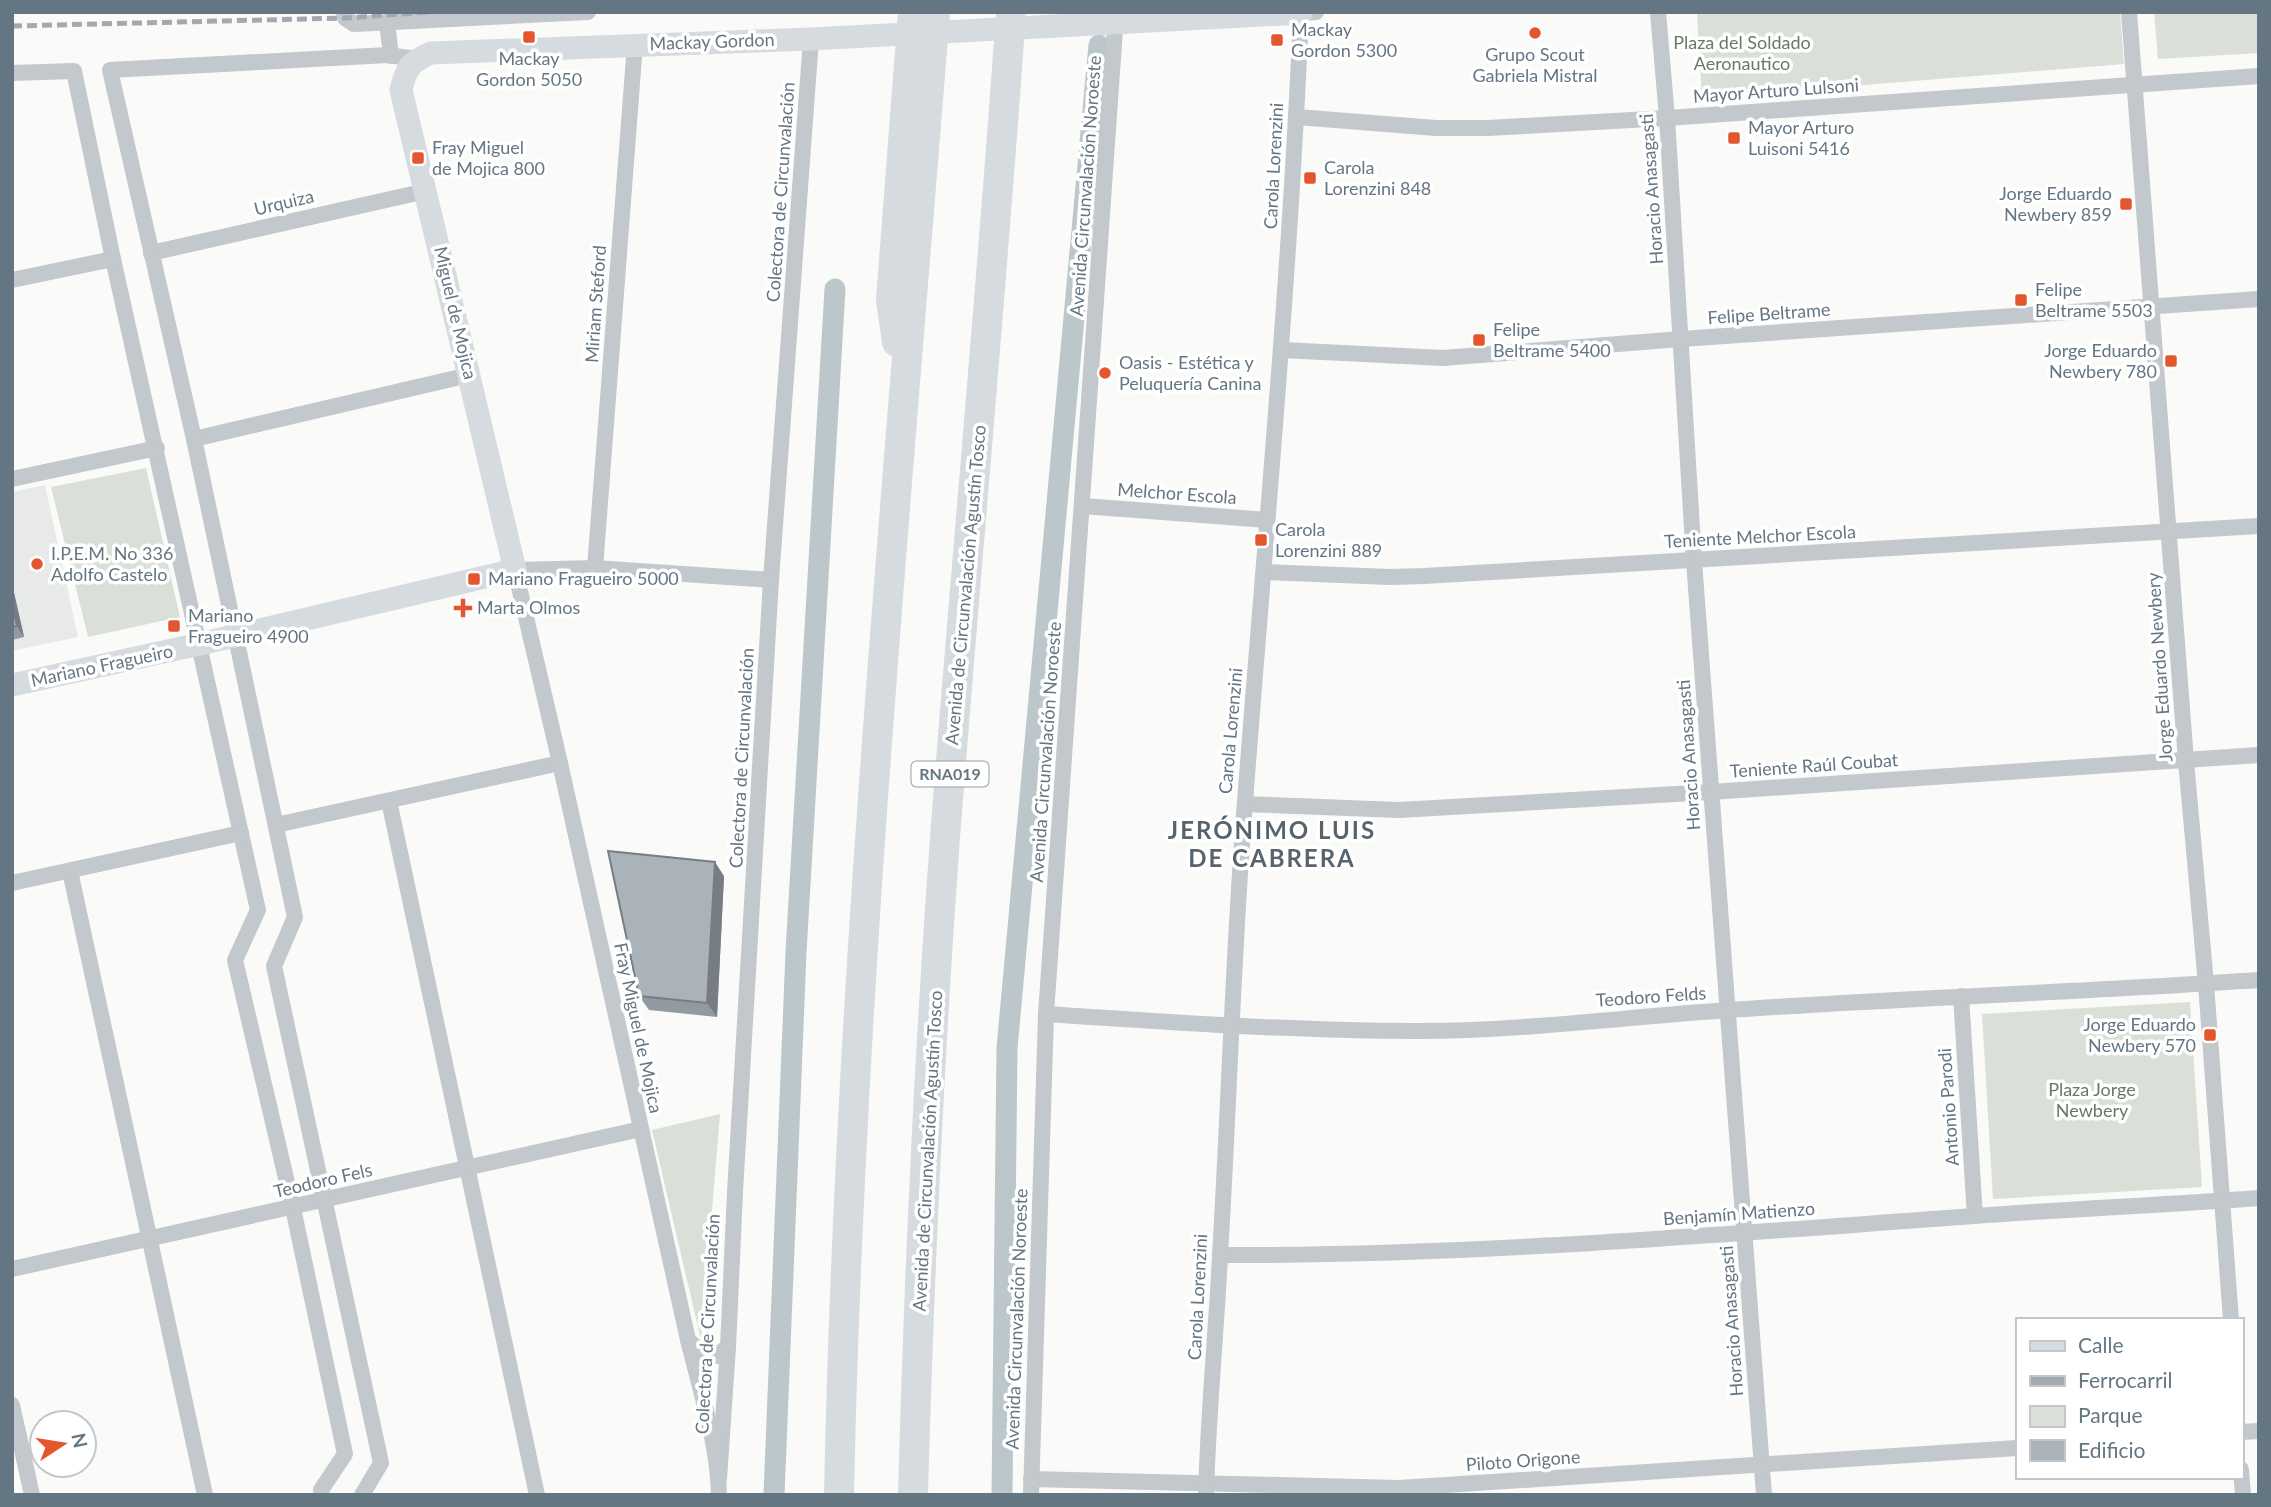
<svg xmlns="http://www.w3.org/2000/svg" width="2271" height="1507" font-family="Lato,sans-serif">
<style>
.built{fill:#e8e9e9}
.green{fill:#dadfd7}
.lines{fill:none;stroke-linecap:round;stroke-linejoin:round}
.canal{stroke:#bbc7cb;stroke-width:21}
.minor{stroke:#c3c8cc;stroke-width:16}
.secondary{stroke:#d6dbdf;stroke-width:23}
.motorway{stroke:#d6dbdf;stroke-width:30}
.rail{stroke:#a2aab0;stroke-width:5;stroke-dasharray:10 5;stroke-linecap:butt}
.wall{fill:#929a9f}
.shaded-wall{fill:#777d82}
.building{fill:#aab3b9;stroke:#777d82;stroke-width:2}
.poi-dot{fill:#e4572e;stroke:#fff;stroke-width:2.5}
.labels{text-anchor:middle;stroke-width:7;stroke-linejoin:round;paint-order:stroke}
.shield{fill:#fff;stroke:#939fa8;stroke-width:2}
.shield-label{font-size:16px;font-weight:bold;fill:#657683}
.poi-label{font-size:18px;fill:#657683;stroke:#fff;text-anchor:start}
.street-label{font-size:18px;fill:#657683;stroke:#fff}
.park-label{font-size:18px;fill:#687a64;stroke:#fff}
.district-label{font-size:24px;font-weight:bold;letter-spacing:2px;fill:#57646e;stroke:#fff}
</style>
<rect width="100%" height="100%" fill="#fafaf8"/>
<path class="built" d="M 45,485 L 78,637 L 12,651 L 12,492 Z"/>
<g class="green">
<path d="M 1697,12 L 2120,12 L 2124,64 L 1702,98 Z"/>
<path d="M 2154,12 L 2259,12 L 2259,53 L 2158,59 Z"/>
<path d="M 146,468 L 180,617 L 88,637 L 51,487 Z"/>
<path d="M 2190,1002 L 2202,1187 L 1993,1199 L 1982,1014 Z"/>
<path d="M 720,1114 L 701,1340 L 652,1130 Z"/>
</g>
<g class="lines">
<g class="canal">
<path d="M 774,1495 L 796,952 L 835,289"/>
<path d="M 1002,1495 L 1007,1048 L 1099,45"/>
</g>
<g class="minor">
<path d="M 344,12 L 345,18 L 354,24 L 588,12"/>
<path d="M 1658,12 L 1667,118 L 1694,561 L 1764,1495"/>
<path d="M 2129,12 L 2186,761 L 2206,984 L 2231,1320"/>
<path d="M 387,22 L 391,56"/>
<path d="M 12,73 L 74,71 L 113,259 L 258,910 L 235,960 L 293,1208 L 345,1454 L 321,1490 L 322,1495"/>
<path d="M 1297,117 L 1436,128 L 1488,128 L 1667,118 L 2259,76"/>
<path d="M 151,253 L 426,191"/>
<path d="M 12,280 L 113,259"/>
<path d="M 1282,350 L 1443,358 L 1681,339 L 2259,299"/>
<path d="M 194,439 L 469,375"/>
<path d="M 12,479 L 157,448"/>
<path d="M 1083,506 L 1267,520"/>
<path d="M 595,568 L 635,44"/>
<path d="M 1264,572 L 1390,577 L 1424,576 L 2259,526"/>
<path d="M 389,801 L 537,1495"/>
<path d="M 1245,804 L 1399,810 L 1711,792 L 2259,755"/>
<path d="M 276,825 L 560,763"/>
<path d="M 70,871 L 205,1495"/>
<path d="M 12,883 L 241,833"/>
<path d="M 1961,996 L 1975,1216"/>
<path d="M 1046,1014 C 1170,1022 1294,1031 1418,1031 C 1522,1031 1625,1017 1729,1010 C 1905,998 2082,992 2259,980"/>
<path d="M 1220,1255 C 1472,1256 1723,1234 1974,1216 C 2069,1209 2164,1205 2259,1198"/>
<path d="M 12,1269 L 641,1129"/>
<path d="M 688,1340 C 698,1349 703,1355 716,1356 L 728,1347"/>
<path d="M 12,1405 L 32,1495"/>
<path d="M 2241,1432 L 2259,1431"/>
<path d="M 2241,1469 L 2243,1495"/>
<path d="M 719,1479 L 728,1347 L 735,1192 L 771,580 L 811,39"/>
<path d="M 1031,1479 L 1399,1488 L 2017,1448"/>
<path d="M 362,1495 L 381,1463 L 274,966 L 295,917 L 194,439 L 110,70 L 388,55 L 416,59"/>
<path d="M 719,1495 C 718,1443 700,1390 688,1340 L 560,763 L 515,570 L 595,568 L 771,580"/>
<path d="M 1031,1495 L 1046,1014 L 1116,15"/>
<path d="M 1206,1495 C 1208,1415 1216,1336 1220,1256 C 1229,1105 1233,953 1245,802 C 1265,539 1290,277 1301,13 L 1316,12"/>
</g>
<path class="secondary" d="M 12,685 L 200,644 L 515,570 L 401,90 C 406,68 410,62 431,53 L 811,39 L 1301,13"/>
<g class="motorway">
<path d="M 897,342 L 891,300 L 913,12"/>
<path d="M 839,1495 C 849,1000 896,506 935,12"/>
<path d="M 913,1495 C 919,1276 929,1057 945,838 C 966,563 992,288 1011,12"/>
</g>
<path class="rail" d="M 12,26 L 345,18 L 429,12"/>
</g>
<g class="wall">
<path d="M 12,584 L 24,637 L 12,640 Z"/>
<path d="M 724,876 L 717,1017 L 649,1010 L 639,996 Z"/>
</g>
<g class="shaded-wall">
<path d="M 12,584 L 24,637 L 17,626 L 12,606 Z"/>
<path d="M 715,862 L 724,876 L 717,1017 L 707,1003 Z"/>
</g>
<g class="building">
<path d="M 12,606 L 17,626 L 12,627 Z"/>
<path d="M 608,851 L 715,862 L 707,1003 L 639,996 Z"/>
</g>
<g class="poi-dot">
<circle cx="1535" cy="33" r="7"/>
<rect x="522" y="30" width="14" height="14" rx="3.5"/>
<rect x="1270" y="33" width="14" height="14" rx="3.5"/>
<rect x="1727" y="131" width="14" height="14" rx="3.5"/>
<rect x="411" y="151" width="14" height="14" rx="3.5"/>
<rect x="1303" y="171" width="14" height="14" rx="3.5"/>
<rect x="2119" y="197" width="14" height="14" rx="3.5"/>
<rect x="2014" y="293" width="14" height="14" rx="3.5"/>
<rect x="1472" y="333" width="14" height="14" rx="3.5"/>
<rect x="2164" y="354" width="14" height="14" rx="3.5"/>
<circle cx="1105" cy="373" r="7"/>
<rect x="1254" y="533" width="14" height="14" rx="3.5"/>
<circle cx="37" cy="564" r="7"/>
<rect x="467" y="572" width="14" height="14" rx="3.5"/>
<path d="M459.5 597.5h7v7h7v7h-7v7h-7v-7h-7v-7h7z"/>
<rect x="167" y="619" width="14" height="14" rx="3.5"/>
<rect x="2203" y="1028" width="14" height="14" rx="3.5"/>
</g>
<g class="labels">
<rect class="shield" x="911.5" y="761.5" width="77" height="25" rx="5"/>
<g class="shield-label">
<text x="950" y="780">RNA019</text>
</g>
<g class="poi-label">
<text x="1291" y="36">Mackay<tspan x="1291" dy="21">Gordon 5300</tspan></text>
<text x="1535" y="61" text-anchor="middle">Grupo Scout<tspan x="1535" dy="21">Gabriela Mistral</tspan></text>
<text x="529" y="65" text-anchor="middle">Mackay<tspan x="529" dy="21">Gordon 5050</tspan></text>
<text x="1748" y="134">Mayor Arturo<tspan x="1748" dy="21">Luisoni 5416</tspan></text>
<text x="432" y="154">Fray Miguel<tspan x="432" dy="21">de Mojica 800</tspan></text>
<text x="1324" y="174">Carola<tspan x="1324" dy="21">Lorenzini 848</tspan></text>
<text x="2112" y="200" text-anchor="end">Jorge Eduardo<tspan x="2112" dy="21">Newbery 859</tspan></text>
<text x="2035" y="296">Felipe<tspan x="2035" dy="21">Beltrame 5503</tspan></text>
<text x="1493" y="336">Felipe<tspan x="1493" dy="21">Beltrame 5400</tspan></text>
<text x="2157" y="357" text-anchor="end">Jorge Eduardo<tspan x="2157" dy="21">Newbery 780</tspan></text>
<text x="1119" y="369">Oasis - Estética y<tspan x="1119" dy="21">Peluquería Canina</tspan></text>
<text x="1275" y="536">Carola<tspan x="1275" dy="21">Lorenzini 889</tspan></text>
<text x="51" y="560">I.P.E.M. No 336<tspan x="51" dy="21">Adolfo Castelo</tspan></text>
<text x="488" y="585">Mariano Fragueiro 5000</text>
<text x="477" y="614">Marta Olmos</text>
<text x="188" y="622">Mariano<tspan x="188" dy="21">Fragueiro 4900</tspan></text>
<text x="2196" y="1031" text-anchor="end">Jorge Eduardo<tspan x="2196" dy="21">Newbery 570</tspan></text>
</g>
<g class="street-label">
<text transform="translate(712 42) rotate(-2)" y="6">Mackay Gordon</text>
<text transform="translate(1776 91) rotate(-4)" y="6">Mayor Arturo Lulsoni</text>
<text transform="translate(1274 166) rotate(-87)" y="6">Carola Lorenzini</text>
<text transform="translate(1086 186) rotate(-86)" y="6">Avenida Circunvalación Noroeste</text>
<text transform="translate(1652 189) rotate(-94)" y="6">Horacio Anasagasti</text>
<text transform="translate(781 192) rotate(-86)" y="6">Colectora de Circunvalación</text>
<text transform="translate(284 203) rotate(-13)" y="6">Urquiza</text>
<text transform="translate(596 304) rotate(-86)" y="6">Miriam Steford</text>
<text transform="translate(455 313) rotate(77)" y="6">Miguel de Mojica</text>
<text transform="translate(1769 314) rotate(-4)" y="6">Felipe Beltrame</text>
<text transform="translate(1177 494) rotate(4)" y="6">Melchor Escola</text>
<text transform="translate(1760 537) rotate(-3)" y="6">Teniente Melchor Escola</text>
<text transform="translate(966 585) rotate(-85)" y="6">Avenida de Circunvalación Agustín Tosco</text>
<text transform="translate(102 666) rotate(-12)" y="6">Mariano Fragueiro</text>
<text transform="translate(2160 667) rotate(-94)" y="6">Jorge Eduardo Newbery</text>
<text transform="translate(1231 731) rotate(-85)" y="6">Carola Lorenzini</text>
<text transform="translate(1046 752) rotate(-86)" y="6">Avenida Circunvalación Noroeste</text>
<text transform="translate(1689 755) rotate(-94)" y="6">Horacio Anasagasti</text>
<text transform="translate(742 758) rotate(-87)" y="6">Colectora de Circunvalación</text>
<text transform="translate(1814 766) rotate(-4)" y="6">Teniente Raúl Coubat</text>
<text transform="translate(1651 997) rotate(-4)" y="6">Teodoro Felds</text>
<text transform="translate(638 1028) rotate(78)" y="6">Fray Miguel de Mojica</text>
<text transform="translate(1949 1107) rotate(-94)" y="6">Antonio Parodi</text>
<text transform="translate(928 1151) rotate(-87)" y="6">Avenida de Circunvalación Agustín Tosco</text>
<text transform="translate(323 1181) rotate(-13)" y="6">Teodoro Fels</text>
<text transform="translate(1739 1214) rotate(-4)" y="6">Benjamín Matienzo</text>
<text transform="translate(1198 1297) rotate(-87)" y="6">Carola Lorenzini</text>
<text transform="translate(1017 1319) rotate(-88)" y="6">Avenida Circunvalación Noroeste</text>
<text transform="translate(1732 1321) rotate(-94)" y="6">Horacio Anasagasti</text>
<text transform="translate(708 1324) rotate(-87)" y="6">Colectora de Circunvalación</text>
<text transform="translate(1523 1461) rotate(-4)" y="6">Piloto Origone</text>
</g>
<g class="park-label">
<text x="1742" y="49">Plaza del Soldado<tspan x="1742" dy="21">Aeronautico</tspan></text>
<text x="2092" y="1096">Plaza Jorge<tspan x="2092" dy="21">Newbery</tspan></text>
</g>
<g class="district-label">
<text x="1272" y="839">JERÓNIMO LUIS<tspan x="1272" dy="28">DE CABRERA</tspan></text>
</g>
</g>
<rect width="2271" height="1507" fill="none" stroke="#657683" stroke-width="28"/>
<rect x="2016" y="1318" width="228" height="161" fill="#ffffff" stroke="#c1c8cd" stroke-width="2"/>
<rect x="2030" y="1341" width="35" height="10" fill="#d6dbdf" stroke="#c1c8cd" stroke-width="2"/>
<text x="2078" y="1353" font-size="21" fill="#657683">Calle</text>
<rect x="2030" y="1376" width="35" height="10" fill="#a2aab0" stroke="#c1c8cd" stroke-width="2"/>
<text x="2078" y="1388" font-size="21" fill="#657683">Ferrocarril</text>
<rect x="2030" y="1406" width="35" height="21" fill="#dadfd7" stroke="#c1c8cd" stroke-width="2"/>
<text x="2078" y="1423" font-size="21" fill="#657683">Parque</text>
<rect x="2030" y="1440" width="35" height="21" fill="#aab3b9" stroke="#c1c8cd" stroke-width="2"/>
<text x="2078" y="1458" font-size="21" fill="#657683">Edificio</text>
<g transform="translate(63 1444) rotate(78)"><circle r="33" fill="#ffffff" stroke="#c1c8cd" stroke-width="2"/>
<path d="M0-5L12 26L0 18L-12 26Z" fill="#e4572e"/>
<text y="-10" font-size="19" font-weight="bold" text-anchor="middle" fill="#657683">N</text>
</g>
</svg>
